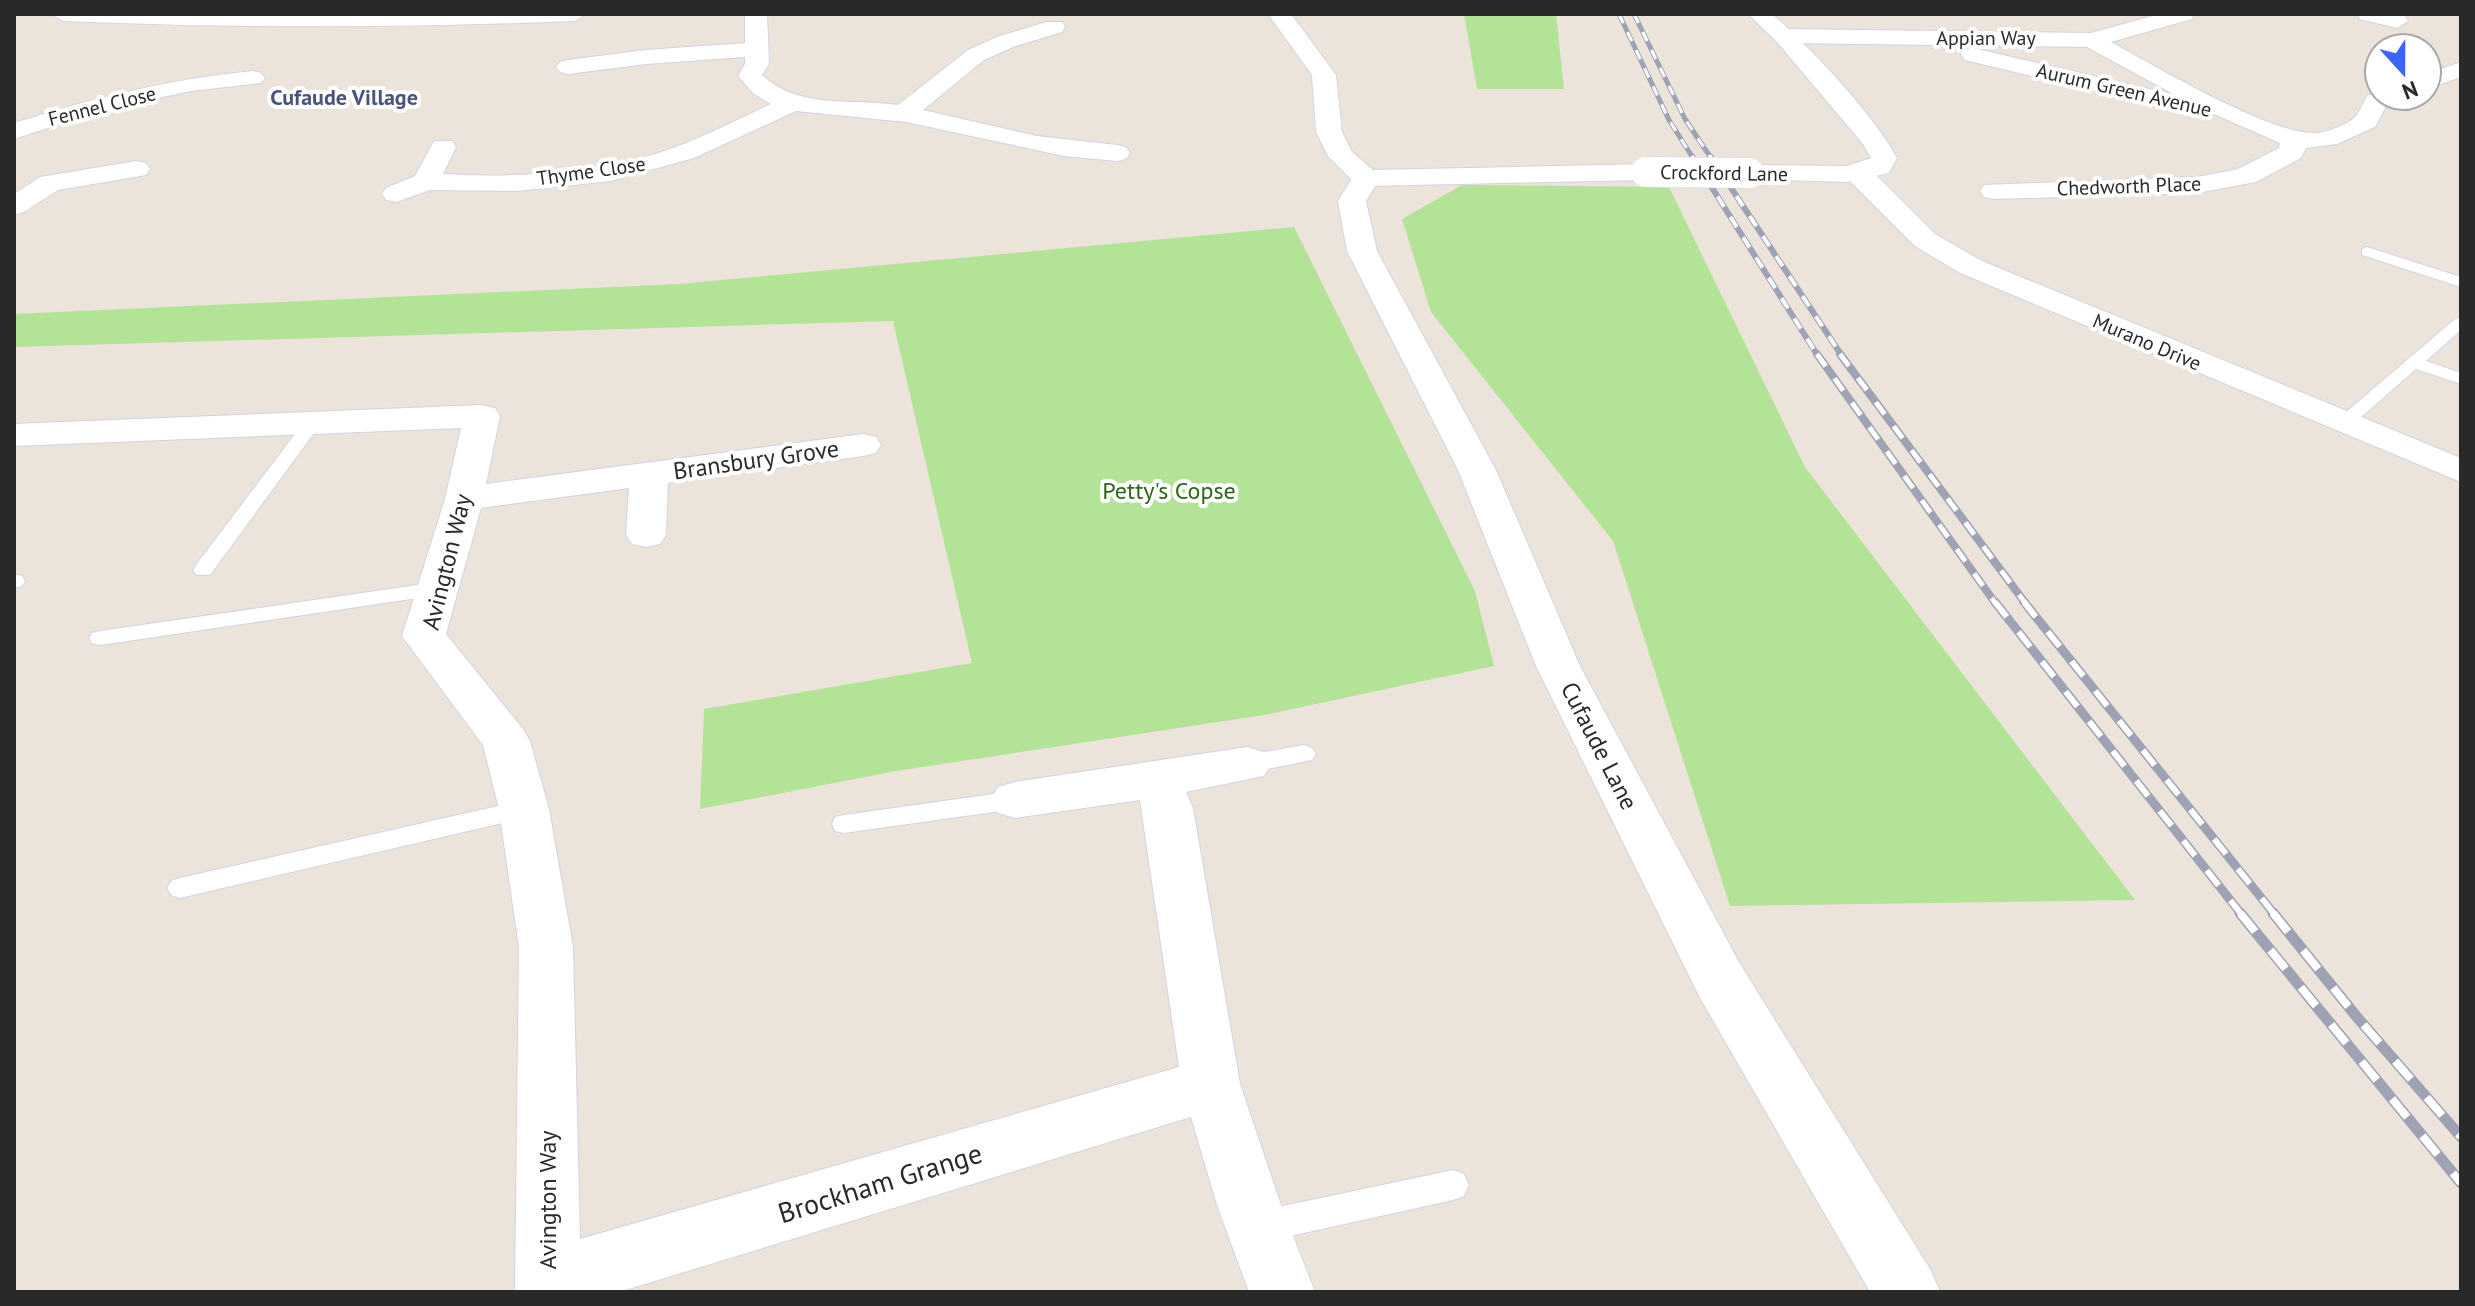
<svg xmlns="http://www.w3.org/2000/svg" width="2475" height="1306" font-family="'PT Sans',sans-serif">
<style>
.green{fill:#b3e397}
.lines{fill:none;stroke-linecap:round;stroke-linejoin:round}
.service-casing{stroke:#d0d4e2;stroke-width:2}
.minor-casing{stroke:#d0d4e2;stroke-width:2}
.tertiary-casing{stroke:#d0d4e2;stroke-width:2}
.service{fill:#fff;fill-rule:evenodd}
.minor{fill:#fff;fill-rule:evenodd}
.tertiary{fill:#fff;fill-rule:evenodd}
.rail-far4-casing{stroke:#9ea2b4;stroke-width:5}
.rail-far3-casing{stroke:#9ea2b4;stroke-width:6}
.rail-far2-casing{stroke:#9ea2b4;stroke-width:8}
.rail-far1-casing{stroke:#9ea2b4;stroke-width:9}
.rail-casing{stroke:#9ea2b4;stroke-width:11}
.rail-far4{stroke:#fff;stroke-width:3;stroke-dasharray:10;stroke-linecap:butt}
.rail-far3{stroke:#fff;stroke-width:4;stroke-dasharray:12;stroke-linecap:butt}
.rail-far2{stroke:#fff;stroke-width:5;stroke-dasharray:15;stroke-linecap:butt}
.rail-far1{stroke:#fff;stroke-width:6;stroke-dasharray:19;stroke-linecap:butt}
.rail{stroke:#fff;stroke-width:8;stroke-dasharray:24;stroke-linecap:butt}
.tertiary-bridge-casing{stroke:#d0d4e2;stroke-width:31;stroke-linecap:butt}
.tertiary-bridge{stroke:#fff;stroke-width:30}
.labels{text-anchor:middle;stroke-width:8;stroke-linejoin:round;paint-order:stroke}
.far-street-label{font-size:20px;fill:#292929;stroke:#fff}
.far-neighbourhood-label{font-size:22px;font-weight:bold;fill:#4a547a;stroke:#fff}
.street-label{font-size:24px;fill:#292929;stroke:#fff}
.park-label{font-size:24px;fill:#2c6619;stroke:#fff}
.near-street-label{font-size:28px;fill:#292929;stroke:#fff}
</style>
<rect width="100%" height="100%" fill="#ece4db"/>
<g class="green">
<path d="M 1464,14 L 1556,14 L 1564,89 L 1477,89 Z"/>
<path d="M 1462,185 L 1669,187 L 1805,467 L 2135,900 L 1730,906 L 1613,541 L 1431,312 L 1402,219 Z"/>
<path d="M 1294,227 L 1475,591 L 1494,666 L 1264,715 L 896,771 L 700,809 L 704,709 L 972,663 L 893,321 L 14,347 L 14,314 L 679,284 Z"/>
</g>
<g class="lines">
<defs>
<g id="service">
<path d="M 2367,247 L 2461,277 L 2461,287 L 2362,255 L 2362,249 Z"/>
<path d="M 2461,317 L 2461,330 L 2426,361 L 2461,373 L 2461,384 L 2416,369 L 2350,427 L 2338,427 L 2335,423 L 2338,419 L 2455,319 Z"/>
<path d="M 313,417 L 322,422 L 210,575 L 196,575 L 193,570 L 196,565 L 307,418 Z"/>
<path d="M 14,574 L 22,576 L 25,581 L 22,586 L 14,588 Z"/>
<path d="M 438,582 L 448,589 L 445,594 L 100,645 L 92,643 L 89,638 L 92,633 L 100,631 Z"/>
<path d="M 1304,745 L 1312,748 L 1316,754 L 1312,760 L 1247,773 L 1239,770 L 1235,764 L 1239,758 L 1247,755 Z"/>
<path d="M 1015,791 L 1024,794 L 1027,800 L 1024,806 L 1015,809 L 844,833 L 835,831 L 832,824 L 835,817 L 844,815 Z"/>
<path d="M 524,800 L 533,802 L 536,809 L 533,816 L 180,898 L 171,895 L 167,888 L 171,881 L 180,878 Z"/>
<path d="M 1453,1170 L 1464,1174 L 1469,1185 L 1464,1196 L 1453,1200 L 1259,1243 L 1248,1238 L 1243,1227 L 1248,1216 L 1259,1211 Z"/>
</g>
<g id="minor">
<path d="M 52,14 L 586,14 L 575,21 C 404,28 234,28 63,21 Z"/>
<path d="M 745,14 L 767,14 L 769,64 L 762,75 C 799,110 852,98 898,105 L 968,50 L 997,37 L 1046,22 L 1062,22 L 1065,27 L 1062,32 L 1013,47 L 984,60 L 923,110 L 1037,136 L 1117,145 L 1126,147 L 1130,153 L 1126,159 L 1117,161 L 1064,156 L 906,122 L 796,111 L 694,158 L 611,181 L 517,191 L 430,190 L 396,202 L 386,200 L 382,194 L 386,188 L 415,176 L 434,141 L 452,141 L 456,147 L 443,174 C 514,178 590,174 658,153 C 697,141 734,121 771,104 L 754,94 L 738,76 L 745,64 L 745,57 L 646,64 L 568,74 L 560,72 L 556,67 L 560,62 L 568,60 L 646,50 L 745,43 Z"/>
<path d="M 2160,14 L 2195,14 L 2192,19 L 2111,42 C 2155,66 2269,134 2315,133 C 2325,133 2347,125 2355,117 C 2360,112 2363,102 2367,96 L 2379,91 L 2379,96 L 2401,96 L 2398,101 L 2386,106 L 2375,127 L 2337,144 L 2306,148 L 2301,158 L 2256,182 L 2197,193 L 1994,199 L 1984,197 L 1980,191 L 1984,185 L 2197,177 L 2238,169 L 2279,148 L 2280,143 L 2191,104 L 2188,109 L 2179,111 L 1965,60 L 1961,55 L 1965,50 L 1973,48 L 2175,95 L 2087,47 L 1784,43 L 1776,41 L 1773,36 L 1776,31 L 1784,29 L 2091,33 Z"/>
<path d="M 2357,14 L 2405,16 L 2408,21 L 2397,28 L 2360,19 Z"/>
<path d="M 2461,62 L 2461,77 L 2427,89 L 2427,74 Z"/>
<path d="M 253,71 L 261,73 L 265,78 L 261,83 L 191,91 L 111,108 L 14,139 L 14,123 C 93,98 170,79 253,71 Z"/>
<path d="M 136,161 L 146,163 L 150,169 L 146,175 L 58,190 L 24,212 L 14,215 L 14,194 L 40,177 Z"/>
<path d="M 1858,165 L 1868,167 L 1935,234 L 1982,261 L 2461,458 L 2461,482 L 1960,273 L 1915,246 L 1848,179 L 1844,173 L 1848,167 Z"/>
<path d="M 1366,170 L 1376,172 L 1380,178 L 1366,201 L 1377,251 L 1496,470 L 1580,666 L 1740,964 L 1930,1269 L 1940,1292 L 1870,1292 L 1700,998 L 1536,666 L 1458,470 L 1347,251 L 1338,201 L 1356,172 Z"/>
<path d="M 482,405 L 495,408 L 500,416 L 486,484 L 863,434 L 876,437 L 881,445 L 876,453 L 863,456 L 668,483 L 666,535 L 660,544 L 646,547 L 632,544 L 626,535 L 629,488 L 481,508 L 446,634 L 523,729 L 530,741 L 549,809 L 573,947 L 580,1239 L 1179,1067 L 1140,800 L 1015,818 L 998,813 L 990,800 L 998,787 L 1015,782 L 1247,747 L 1264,752 L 1271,764 L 1264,776 L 1186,792 L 1193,808 L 1240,1084 L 1281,1205 L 1315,1292 L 1249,1292 L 1217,1205 L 1191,1117 L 619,1292 L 515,1292 L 519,947 L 499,809 L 483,745 L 402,636 L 445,499 L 461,428 L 14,446 L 14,424 Z"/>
</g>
<g id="tertiary">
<path d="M 1268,14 L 1291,14 L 1336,75 L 1342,132 L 1352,152 L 1373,170 L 1646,164 L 1656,166 L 1660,172 L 1656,178 L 1646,180 L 1366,186 L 1356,184 L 1328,156 L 1316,132 L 1312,75 Z"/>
<path d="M 1748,14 L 1772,14 C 1810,47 1874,115 1897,158 L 1889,173 L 1847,182 L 1739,179 L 1735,173 L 1739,167 L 1749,165 L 1847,166 L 1871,158 L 1863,144 L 1776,41 Z"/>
</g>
</defs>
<use href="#service" class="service-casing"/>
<use href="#minor" class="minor-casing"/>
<use href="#tertiary" class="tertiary-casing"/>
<use href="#service" class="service"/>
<use href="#minor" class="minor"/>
<use href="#tertiary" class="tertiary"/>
<defs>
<g id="rail-far4">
<path d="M 1619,14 L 1669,120 L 1693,158"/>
<path d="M 1634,14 L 1685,119 L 1711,158"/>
</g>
<g id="rail-far3">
<path d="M 1692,156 L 1818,356"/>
<path d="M 1710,156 L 1842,356"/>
</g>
<g id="rail-far2">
<path d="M 1817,354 L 1996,604"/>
<path d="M 1840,354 L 2026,604"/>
</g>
<g id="rail-far1">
<path d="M 1995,602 L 2242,915"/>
<path d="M 2024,602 L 2275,915"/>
</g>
<g id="rail">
<path d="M 2240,913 L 2461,1183"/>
<path d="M 2273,913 L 2356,1016 L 2461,1137"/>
</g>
</defs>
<use href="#rail-far4" class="rail-far4-casing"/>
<use href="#rail-far3" class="rail-far3-casing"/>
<use href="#rail-far2" class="rail-far2-casing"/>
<use href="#rail-far1" class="rail-far1-casing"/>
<use href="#rail" class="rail-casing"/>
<use href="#rail-far4" class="rail-far4"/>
<use href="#rail-far3" class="rail-far3"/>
<use href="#rail-far2" class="rail-far2"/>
<use href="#rail-far1" class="rail-far1"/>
<use href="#rail" class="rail"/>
<defs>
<path id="tertiary-bridge" d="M 1646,172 L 1749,173"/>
</defs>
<use href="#tertiary-bridge" class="tertiary-bridge-casing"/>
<use href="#tertiary-bridge" class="tertiary-bridge"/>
</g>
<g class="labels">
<g class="far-street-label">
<text x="1986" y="45">Appian Way</text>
<text transform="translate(2124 90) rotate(13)" y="7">Aurum Green Avenue</text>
<text transform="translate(102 106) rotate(-14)" y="7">Fennel Close</text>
<text transform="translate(591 171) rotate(-8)" y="7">Thyme Close</text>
<text transform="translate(1724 173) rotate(1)" y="7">Crockford Lane</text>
<text transform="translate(2129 186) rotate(-2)" y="7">Chedworth Place</text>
<text transform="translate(2147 342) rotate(23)" y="7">Murano Drive</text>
</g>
<g class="far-neighbourhood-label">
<text x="344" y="105">Cufaude Village</text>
</g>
<g class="street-label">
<text transform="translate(756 460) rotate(-8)" y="8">Bransbury Grove</text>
<text transform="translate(447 562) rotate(-76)" y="8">Avington Way</text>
<text transform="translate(1599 746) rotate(63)" y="8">Cufaude Lane</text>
<text transform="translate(548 1200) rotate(-90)" y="8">Avington Way</text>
</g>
<g class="park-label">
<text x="1169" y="499">Petty's Copse</text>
</g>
<g class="near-street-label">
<text transform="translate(880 1183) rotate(-17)" y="10">Brockham Grange</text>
</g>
</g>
<rect width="2475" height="1306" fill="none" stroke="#292929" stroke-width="32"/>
<g transform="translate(2403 72) rotate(159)"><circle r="38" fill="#ffffff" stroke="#a9a9a9" stroke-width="2"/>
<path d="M0-6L14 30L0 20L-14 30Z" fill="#3a64fa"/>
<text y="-12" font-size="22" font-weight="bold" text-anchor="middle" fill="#292929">N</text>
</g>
</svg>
